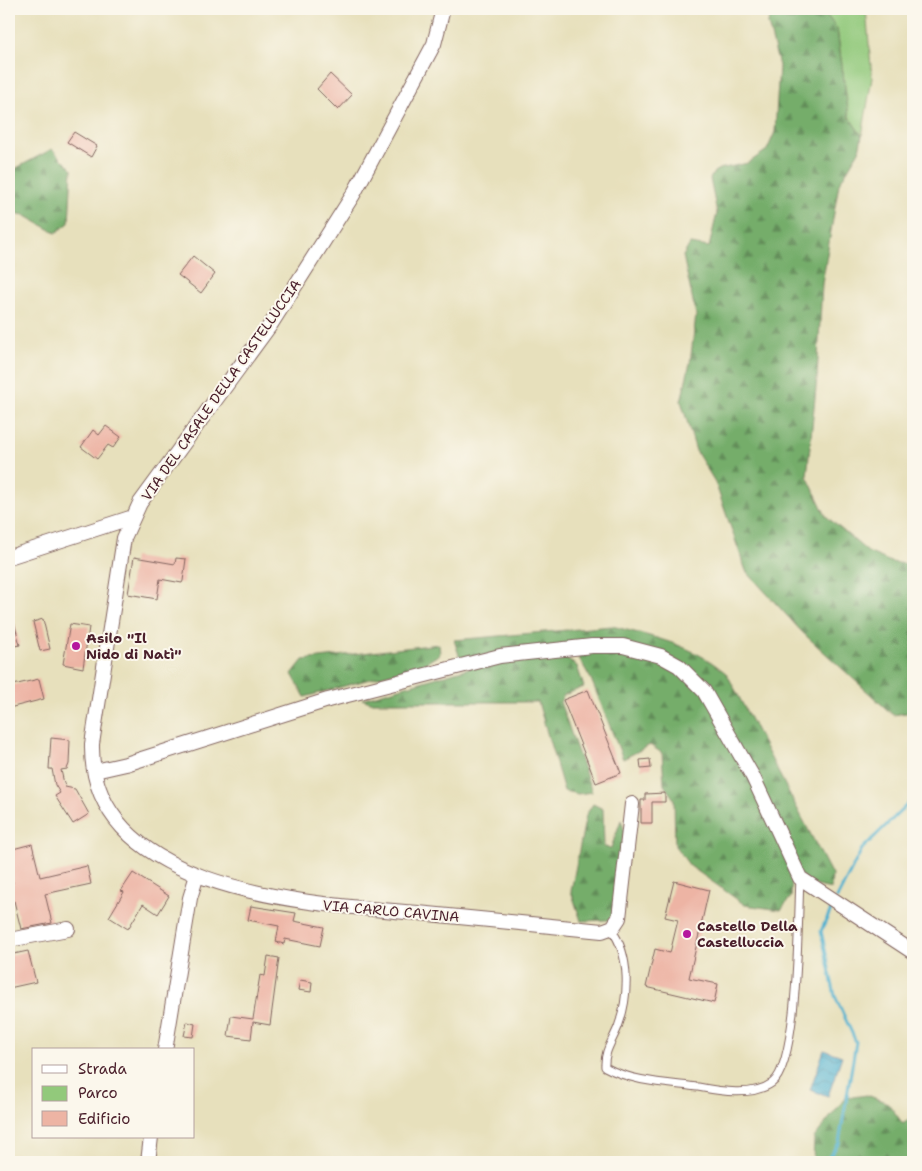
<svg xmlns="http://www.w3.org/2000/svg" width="922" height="1171" font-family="'Shantell Sans',sans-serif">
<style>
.green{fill:#92c97b;stroke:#6e7453}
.forest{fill:url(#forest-firs);stroke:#60664b}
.water{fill:url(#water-waves);stroke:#4d687d}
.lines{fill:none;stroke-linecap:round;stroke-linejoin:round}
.stream{stroke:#50b1cf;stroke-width:3}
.building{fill:#edb4a4}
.lane-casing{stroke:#81635e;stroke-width:9}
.street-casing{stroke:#81635e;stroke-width:16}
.lane{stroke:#fff;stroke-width:7}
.street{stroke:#fff;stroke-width:14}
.poi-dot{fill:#b5179e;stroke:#fbf7ec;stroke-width:2}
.labels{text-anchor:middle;stroke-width:4;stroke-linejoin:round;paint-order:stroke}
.street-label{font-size:14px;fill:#4a1f2b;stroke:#fbf7ec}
.poi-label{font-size:14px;font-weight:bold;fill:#4a1f2b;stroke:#fbf7ec;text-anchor:start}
</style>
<defs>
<pattern id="forest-firs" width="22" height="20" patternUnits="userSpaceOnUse" patternTransform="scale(1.25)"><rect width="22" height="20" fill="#75ad6b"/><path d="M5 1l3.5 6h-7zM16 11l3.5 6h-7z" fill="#628c58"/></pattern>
<pattern id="water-waves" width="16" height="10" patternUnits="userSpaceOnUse" patternTransform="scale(1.25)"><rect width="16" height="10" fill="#50b1cf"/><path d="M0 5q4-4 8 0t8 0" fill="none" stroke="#448fa8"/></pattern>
</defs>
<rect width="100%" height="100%" fill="#fbf7ec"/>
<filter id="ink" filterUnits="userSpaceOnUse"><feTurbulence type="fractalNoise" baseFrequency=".02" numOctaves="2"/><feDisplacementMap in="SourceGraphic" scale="10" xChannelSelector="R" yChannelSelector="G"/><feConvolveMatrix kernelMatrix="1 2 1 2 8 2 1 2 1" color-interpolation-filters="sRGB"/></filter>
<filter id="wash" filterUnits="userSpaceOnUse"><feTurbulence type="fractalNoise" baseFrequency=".0096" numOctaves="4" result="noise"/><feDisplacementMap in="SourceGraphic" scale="20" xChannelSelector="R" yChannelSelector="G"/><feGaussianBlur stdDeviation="1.12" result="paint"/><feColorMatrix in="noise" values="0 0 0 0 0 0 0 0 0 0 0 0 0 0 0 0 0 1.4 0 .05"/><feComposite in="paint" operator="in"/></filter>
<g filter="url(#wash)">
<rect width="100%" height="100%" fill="#e7e0bc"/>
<path class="green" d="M 822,9 L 866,9 L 872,78 L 862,136 L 849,117 L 837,29 Z"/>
<g class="forest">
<path d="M 770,9 L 822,9 L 837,29 L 849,117 L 862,136 L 859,151 L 839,184 L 822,284 L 817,378 L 807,476 L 826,516 L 868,552 L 891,562 L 913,565 L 913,712 L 893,715 L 802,632 L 746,571 L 715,482 L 696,451 L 681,401 L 690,363 L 696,315 L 683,256 L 690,244 L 709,247 L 717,213 L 710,179 L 714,172 L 719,169 L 748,163 L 767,150 L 775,132 L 779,66 L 768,24 Z"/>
<path d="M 52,149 L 72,169 L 69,223 L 56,233 L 24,215 L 9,212 L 9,172 Z"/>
<path d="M 612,626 C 656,638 692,644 727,674 L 832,875 L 831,889 L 813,885 L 797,873 L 792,878 L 791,897 L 781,910 L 745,905 L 690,866 L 675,846 L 674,799 L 664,785 L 662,753 L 650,745 L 623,759 L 591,679 L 575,651 L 555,647 L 460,658 L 454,640 Z"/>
<path d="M 439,644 L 440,654 L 424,664 L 305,697 L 292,674 L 303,660 Z"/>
<path d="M 563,657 L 577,666 L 584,687 L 564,695 L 560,702 L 592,792 L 578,794 L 564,791 L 538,702 L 370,702 L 362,699 L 483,664 Z"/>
<path d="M 593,804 L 603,809 L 604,847 L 611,848 L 621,820 L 624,829 L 614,914 L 609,920 L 581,921 L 571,891 L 586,815 Z"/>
<path d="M 867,1095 L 888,1103 L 903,1124 L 913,1115 L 913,1162 L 813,1162 L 814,1138 L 845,1098 Z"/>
</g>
<path class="water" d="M 824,1050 L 842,1056 L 828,1096 L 810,1090 Z"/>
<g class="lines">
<g class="stream">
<path d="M 837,898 L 862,849 L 913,799"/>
<path d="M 825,1162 L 839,1143 L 856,1042 L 835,996 L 821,931 L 832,908"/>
</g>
</g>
<g id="blocks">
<g class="building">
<path d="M 330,74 L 352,95 L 338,110 L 317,89 Z"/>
<path d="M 74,132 L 97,146 L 91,157 L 67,142 Z"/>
<path d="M 193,256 L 215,274 L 201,293 L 178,275 Z"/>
<path d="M 106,426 L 121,437 L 113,448 L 108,445 L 97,459 L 81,447 L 93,430 L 99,435 Z"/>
<path d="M 134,557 L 175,564 L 176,558 L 186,559 L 183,581 L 182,583 L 160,579 L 157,599 L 128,594 Z"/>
<path d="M 9,614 L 12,614 L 20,645 L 9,647 Z"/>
<path d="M 43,619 L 50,649 L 40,651 L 33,622 Z"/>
<path d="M 70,624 L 89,627 L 83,668 L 63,664 Z"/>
<path d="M 39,679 L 44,699 L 9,708 L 9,686 Z"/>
<path d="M 588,690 L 621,773 L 596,783 L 563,700 Z"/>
<path d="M 51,738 L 70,740 L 69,764 L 67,769 L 61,770 L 63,779 L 65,787 L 75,789 L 89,814 L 73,824 L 55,796 L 60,793 L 55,785 L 52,769 L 49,769 Z"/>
<path d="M 650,759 L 651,768 L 641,769 L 640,760 Z"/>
<path d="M 665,793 L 665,802 L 652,802 L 652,823 L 641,823 L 641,800 L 645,800 L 645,794 Z"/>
<path d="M 32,844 L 40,877 L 87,866 L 91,884 L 45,894 L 52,923 L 21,929 L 14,901 L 9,902 L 9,884 L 13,883 L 9,867 L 9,850 Z"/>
<path d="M 133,873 L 169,896 L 158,914 L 143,904 L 128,929 L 109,917 L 124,892 L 121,891 Z"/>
<path d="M 674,881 L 709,890 L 689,978 L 718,984 L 714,1003 L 646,987 L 655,949 L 670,953 L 678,920 L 665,917 Z"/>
<path d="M 251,906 L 296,913 L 294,921 L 324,927 L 320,946 L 285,939 L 284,944 L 276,942 L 279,926 L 248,920 Z"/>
<path d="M 28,951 L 36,982 L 9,988 L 9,955 Z"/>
<path d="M 268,956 L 279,958 L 270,1025 L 253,1022 L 251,1039 L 228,1036 L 231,1016 L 253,1019 L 260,975 L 265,976 Z"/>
<path d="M 300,980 L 312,982 L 311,992 L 298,990 Z"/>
<path d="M 187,1022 L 195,1024 L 193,1037 L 184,1036 Z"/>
</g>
</g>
</g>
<g filter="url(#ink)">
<use href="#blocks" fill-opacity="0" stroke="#81635e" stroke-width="1"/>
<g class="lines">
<defs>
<path id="lane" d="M 611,929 C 631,956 629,997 618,1027 C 612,1042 604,1051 605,1067 C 632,1082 667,1083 698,1087 C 719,1091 753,1097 772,1083 C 799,1064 798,915 800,878"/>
<g id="street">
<path d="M 443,9 L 434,44 L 353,195 L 271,324 L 140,503 L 124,538 L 92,744 C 89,893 313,904 418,913 C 479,919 541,925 602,931 L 613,927 L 619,918 L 632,804"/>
<path d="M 9,557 L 133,517"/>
<path d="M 95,771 L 126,764 L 328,700 L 500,656 L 592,646 L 623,646 L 661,656 L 679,666 L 704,691 L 753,777 L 800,878 L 913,952"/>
<path d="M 9,940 L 68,929"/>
<path d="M 165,1050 L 190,898 L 197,875"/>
<path d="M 148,1162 L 151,1137"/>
</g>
</defs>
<use href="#lane" class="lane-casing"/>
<use href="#street" class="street-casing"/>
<use href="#lane" class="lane"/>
<use href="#street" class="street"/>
</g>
</g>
<g class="poi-dot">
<circle cx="76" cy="646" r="5"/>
<circle cx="687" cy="934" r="5"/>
</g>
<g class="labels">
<g class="street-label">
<text transform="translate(221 390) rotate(-55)" y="5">VIA DEL CASALE DELLA CASTELLUCCIA</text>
<text transform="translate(391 911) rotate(5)" y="5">VIA CARLO CAVINA</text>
</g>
<g class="poi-label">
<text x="86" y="643">Asilo "Il<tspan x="86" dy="16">Nido di Natì"</tspan></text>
<text x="697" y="931">Castello Della<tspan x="697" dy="16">Castelluccia</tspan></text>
</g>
</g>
<rect width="922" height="1171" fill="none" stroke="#fbf7ec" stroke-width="30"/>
<rect x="32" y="1048" width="162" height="90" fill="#fbf7ec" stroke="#b4a19f"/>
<rect x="42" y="1065" width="25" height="8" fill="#ffffff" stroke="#b4a19f"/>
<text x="78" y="1074" font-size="15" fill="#4a1f2b">Strada</text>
<rect x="42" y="1086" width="25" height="15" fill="#92c97b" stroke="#b4a19f"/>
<text x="78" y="1098" font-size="15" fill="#4a1f2b">Parco</text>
<rect x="42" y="1111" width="25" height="15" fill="#edb4a4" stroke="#b4a19f"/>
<text x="78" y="1124" font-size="15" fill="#4a1f2b">Edificio</text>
</svg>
